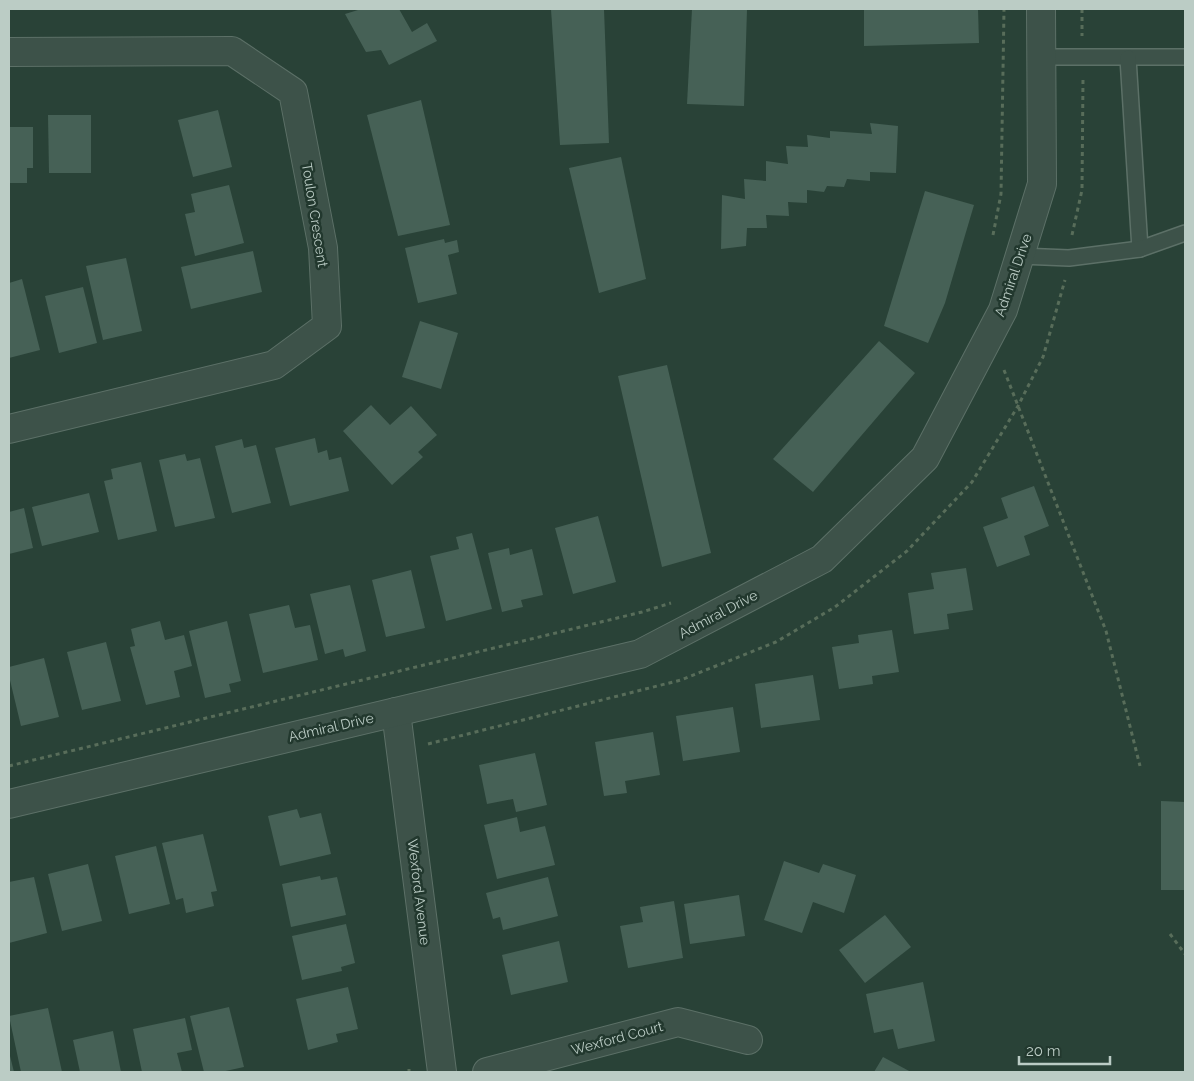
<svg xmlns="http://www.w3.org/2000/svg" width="1194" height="1081" font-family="Raleway,sans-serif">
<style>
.building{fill:#466156}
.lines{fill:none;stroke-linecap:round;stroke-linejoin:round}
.service-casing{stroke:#5c7067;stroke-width:18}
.minor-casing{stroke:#5c7067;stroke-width:30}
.tertiary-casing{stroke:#5c7067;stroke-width:30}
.path{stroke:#586d5a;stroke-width:3;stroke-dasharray:4 4;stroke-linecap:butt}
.service{stroke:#3d5249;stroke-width:15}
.minor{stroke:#3d5249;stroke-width:28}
.tertiary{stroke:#3d5249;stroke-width:28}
.labels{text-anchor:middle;stroke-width:5;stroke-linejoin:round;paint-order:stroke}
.street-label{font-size:14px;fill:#bbccc5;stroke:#22382e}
</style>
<rect width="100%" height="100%" fill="#294237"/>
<g class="building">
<path d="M 357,9 L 399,9 L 412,32 L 427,23 L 437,41 L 389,65 L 381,50 L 366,52 L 345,14 L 358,10 Z"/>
<path d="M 551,9 L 604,9 L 609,143 L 560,145 Z"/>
<path d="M 692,9 L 747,9 L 744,106 L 687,104 Z"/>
<path d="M 864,9 L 978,9 L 979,43 L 864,46 Z"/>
<path d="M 421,100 L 450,225 L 398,236 L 367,115 Z"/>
<path d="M 218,110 L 232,167 L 193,177 L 178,120 Z"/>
<path d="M 48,115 L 91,115 L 91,173 L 49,173 Z"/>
<path d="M 870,123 L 898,126 L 896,173 L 870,172 L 870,181 L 847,179 L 844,187 L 827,186 L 824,192 L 807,190 L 807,203 L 788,202 L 789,216 L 766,215 L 767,228 L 747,228 L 746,246 L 721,249 L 722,195 L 745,199 L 744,179 L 766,181 L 766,161 L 788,164 L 786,146 L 808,147 L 807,135 L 830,138 L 830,131 L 872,134 Z"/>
<path d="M 9,127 L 33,127 L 33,168 L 27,168 L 27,183 L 9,183 Z"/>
<path d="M 621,157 L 646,279 L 599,293 L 569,168 Z"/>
<path d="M 229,185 L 244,243 L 195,256 L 185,214 L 195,212 L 191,194 Z"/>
<path d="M 925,191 L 974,205 L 945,303 L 928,343 L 884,326 Z"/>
<path d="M 444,239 L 445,243 L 457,240 L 459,252 L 448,255 L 457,294 L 418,303 L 405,248 Z"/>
<path d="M 253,251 L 262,292 L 191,309 L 181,267 Z"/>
<path d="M 126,258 L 142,331 L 103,340 L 86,266 Z"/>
<path d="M 22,279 L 40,350 L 9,358 L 9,283 Z"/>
<path d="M 83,287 L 97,343 L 59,353 L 45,296 Z"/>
<path d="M 420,321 L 458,333 L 441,389 L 402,377 Z"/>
<path d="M 879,341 L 915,373 L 813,492 L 773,459 Z"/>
<path d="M 667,365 L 711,553 L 662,567 L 618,376 Z"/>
<path d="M 371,405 L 390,425 L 411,406 L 437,435 L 418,452 L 423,457 L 392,485 L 343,431 Z"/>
<path d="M 315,438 L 318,453 L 327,450 L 329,460 L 341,457 L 349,491 L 290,506 L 275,448 Z"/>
<path d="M 242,439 L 244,448 L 256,445 L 271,503 L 232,513 L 215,446 Z"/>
<path d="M 185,454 L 187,461 L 200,458 L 215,518 L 175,527 L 159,460 Z"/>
<path d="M 141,462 L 157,531 L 118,540 L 104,481 L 113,479 L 111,469 Z"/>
<path d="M 1034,486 L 1049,526 L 1024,536 L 1030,555 L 997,567 L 983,527 L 1008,518 L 1001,498 Z"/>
<path d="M 89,493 L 99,532 L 42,546 L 32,507 Z"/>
<path d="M 24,508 L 33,548 L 9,554 L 9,512 Z"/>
<path d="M 598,516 L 616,582 L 573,594 L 555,528 Z"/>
<path d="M 472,533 L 492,609 L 446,621 L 430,556 L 459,549 L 456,537 Z"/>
<path d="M 509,548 L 510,555 L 532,549 L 543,595 L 521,600 L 523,607 L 502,612 L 488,553 Z"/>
<path d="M 966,568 L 973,610 L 947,614 L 949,629 L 914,634 L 908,593 L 934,589 L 931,573 Z"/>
<path d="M 411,570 L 425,628 L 386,637 L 372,580 Z"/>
<path d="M 350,585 L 366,651 L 345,657 L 343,649 L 325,654 L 310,594 Z"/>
<path d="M 289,605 L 295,628 L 310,625 L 318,660 L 263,673 L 249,614 Z"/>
<path d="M 160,621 L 165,640 L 184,635 L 192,666 L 174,671 L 180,697 L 146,705 L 130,647 L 135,646 L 131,629 Z"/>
<path d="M 227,621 L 241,681 L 229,684 L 231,692 L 205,698 L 189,631 Z"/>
<path d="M 892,630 L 899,672 L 872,676 L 873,684 L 839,689 L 832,647 L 859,643 L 858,635 Z"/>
<path d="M 106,642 L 121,701 L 82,710 L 67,652 Z"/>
<path d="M 44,658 L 59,717 L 21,726 L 9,676 L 9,667 Z"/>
<path d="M 813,675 L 820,720 L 761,728 L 755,684 Z"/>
<path d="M 733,707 L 740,752 L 683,761 L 676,716 Z"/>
<path d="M 653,732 L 660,775 L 625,781 L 627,793 L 604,796 L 595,742 Z"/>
<path d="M 535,753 L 547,805 L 516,812 L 513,799 L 487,804 L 479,765 Z"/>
<path d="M 1161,801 L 1185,802 L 1185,890 L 1161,890 Z"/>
<path d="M 297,809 L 300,818 L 321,813 L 331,854 L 280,866 L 268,816 Z"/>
<path d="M 517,817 L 520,832 L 545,826 L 555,865 L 497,879 L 484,825 Z"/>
<path d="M 203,834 L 217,891 L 211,892 L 214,906 L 186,913 L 183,898 L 176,900 L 162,843 Z"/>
<path d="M 156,846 L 170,904 L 129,914 L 115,856 Z"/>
<path d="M 784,861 L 819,873 L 823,864 L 856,875 L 844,913 L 813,902 L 802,933 L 764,920 Z"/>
<path d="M 88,864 L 102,921 L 62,931 L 48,874 Z"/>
<path d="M 320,876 L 321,880 L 337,877 L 346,915 L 291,927 L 282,884 Z"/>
<path d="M 34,877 L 47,933 L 9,943 L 9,882 Z"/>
<path d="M 548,877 L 558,916 L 503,930 L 500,917 L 493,919 L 486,893 Z"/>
<path d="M 739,895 L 745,936 L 690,944 L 684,904 Z"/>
<path d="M 674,901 L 683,958 L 628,968 L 620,926 L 643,922 L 640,907 Z"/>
<path d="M 885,915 L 911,947 L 865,983 L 839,950 Z"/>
<path d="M 346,924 L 355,963 L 341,967 L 342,971 L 302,980 L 292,936 Z"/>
<path d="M 559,941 L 568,982 L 511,995 L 502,955 Z"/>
<path d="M 923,982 L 935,1041 L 898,1049 L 893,1029 L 874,1033 L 866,994 Z"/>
<path d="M 348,987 L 358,1029 L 336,1034 L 338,1042 L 308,1050 L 296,999 Z"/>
<path d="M 229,1007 L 244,1067 L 221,1072 L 204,1072 L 190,1016 Z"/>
<path d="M 48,1008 L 62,1072 L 21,1072 L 9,1016 Z"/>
<path d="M 185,1018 L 192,1050 L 177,1053 L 182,1072 L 142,1072 L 133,1029 Z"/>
<path d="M 113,1031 L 121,1072 L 80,1072 L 73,1040 Z"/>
<path d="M 9,1052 L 14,1072 L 9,1072 Z"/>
<path d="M 883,1057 L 911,1072 L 874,1072 Z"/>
</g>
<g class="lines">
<defs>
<g id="service">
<path d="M 1042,57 L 1185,57"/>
<path d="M 1128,58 L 1140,249"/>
<path d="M 1020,256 L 1069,258 L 1140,249 L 1185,233"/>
</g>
<g id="minor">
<path d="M 9,52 L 232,51 L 293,92 L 323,248 L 327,326 L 274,365 L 9,429"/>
<path d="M 487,1072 L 678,1022 L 748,1040"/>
</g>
<g id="tertiary">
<path d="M 396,712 L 442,1072"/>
<path d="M 9,804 L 640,654 L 822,559 L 925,458 L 1003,310 L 1042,184 L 1041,9"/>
</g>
</defs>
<use href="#service" class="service-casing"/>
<use href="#minor" class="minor-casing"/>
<use href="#tertiary" class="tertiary-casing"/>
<g class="path">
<path d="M 1082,9 L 1082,36"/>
<path d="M 993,235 L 1001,194 L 1004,9"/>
<path d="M 1072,235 L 1082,190 L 1083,79"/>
<path d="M 1004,370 L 1106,631 L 1140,766"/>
<path d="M 428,744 L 681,680 L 776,642 L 835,607 L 907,551 L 972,482 L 1018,406 L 1043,357 L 1065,280"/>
<path d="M 9,766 L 642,612 L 671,603"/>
<path d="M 1170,934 L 1185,954"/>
<path d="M 409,1069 L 409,1072"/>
</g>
<use href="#service" class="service"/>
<use href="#minor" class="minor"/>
<use href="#tertiary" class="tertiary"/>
</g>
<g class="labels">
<g class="street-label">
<text transform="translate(315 215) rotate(81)" y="5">Toulon Crescent</text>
<text transform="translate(1013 275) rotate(-71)" y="5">Admiral Drive</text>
<text transform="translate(718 614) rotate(-28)" y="5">Admiral Drive</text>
<text transform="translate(331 727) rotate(-13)" y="5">Admiral Drive</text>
<text transform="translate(419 892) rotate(83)" y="5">Wexford Avenue</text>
<text transform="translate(617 1038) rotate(-15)" y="5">Wexford Court</text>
</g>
</g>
<rect width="1194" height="1081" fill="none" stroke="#bbccc5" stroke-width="20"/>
<path d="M1019 1056v8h91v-8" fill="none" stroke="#bbccc5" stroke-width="2.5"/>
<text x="1026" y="1056" font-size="15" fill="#bbccc5" stroke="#22382e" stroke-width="4" paint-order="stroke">20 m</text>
</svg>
